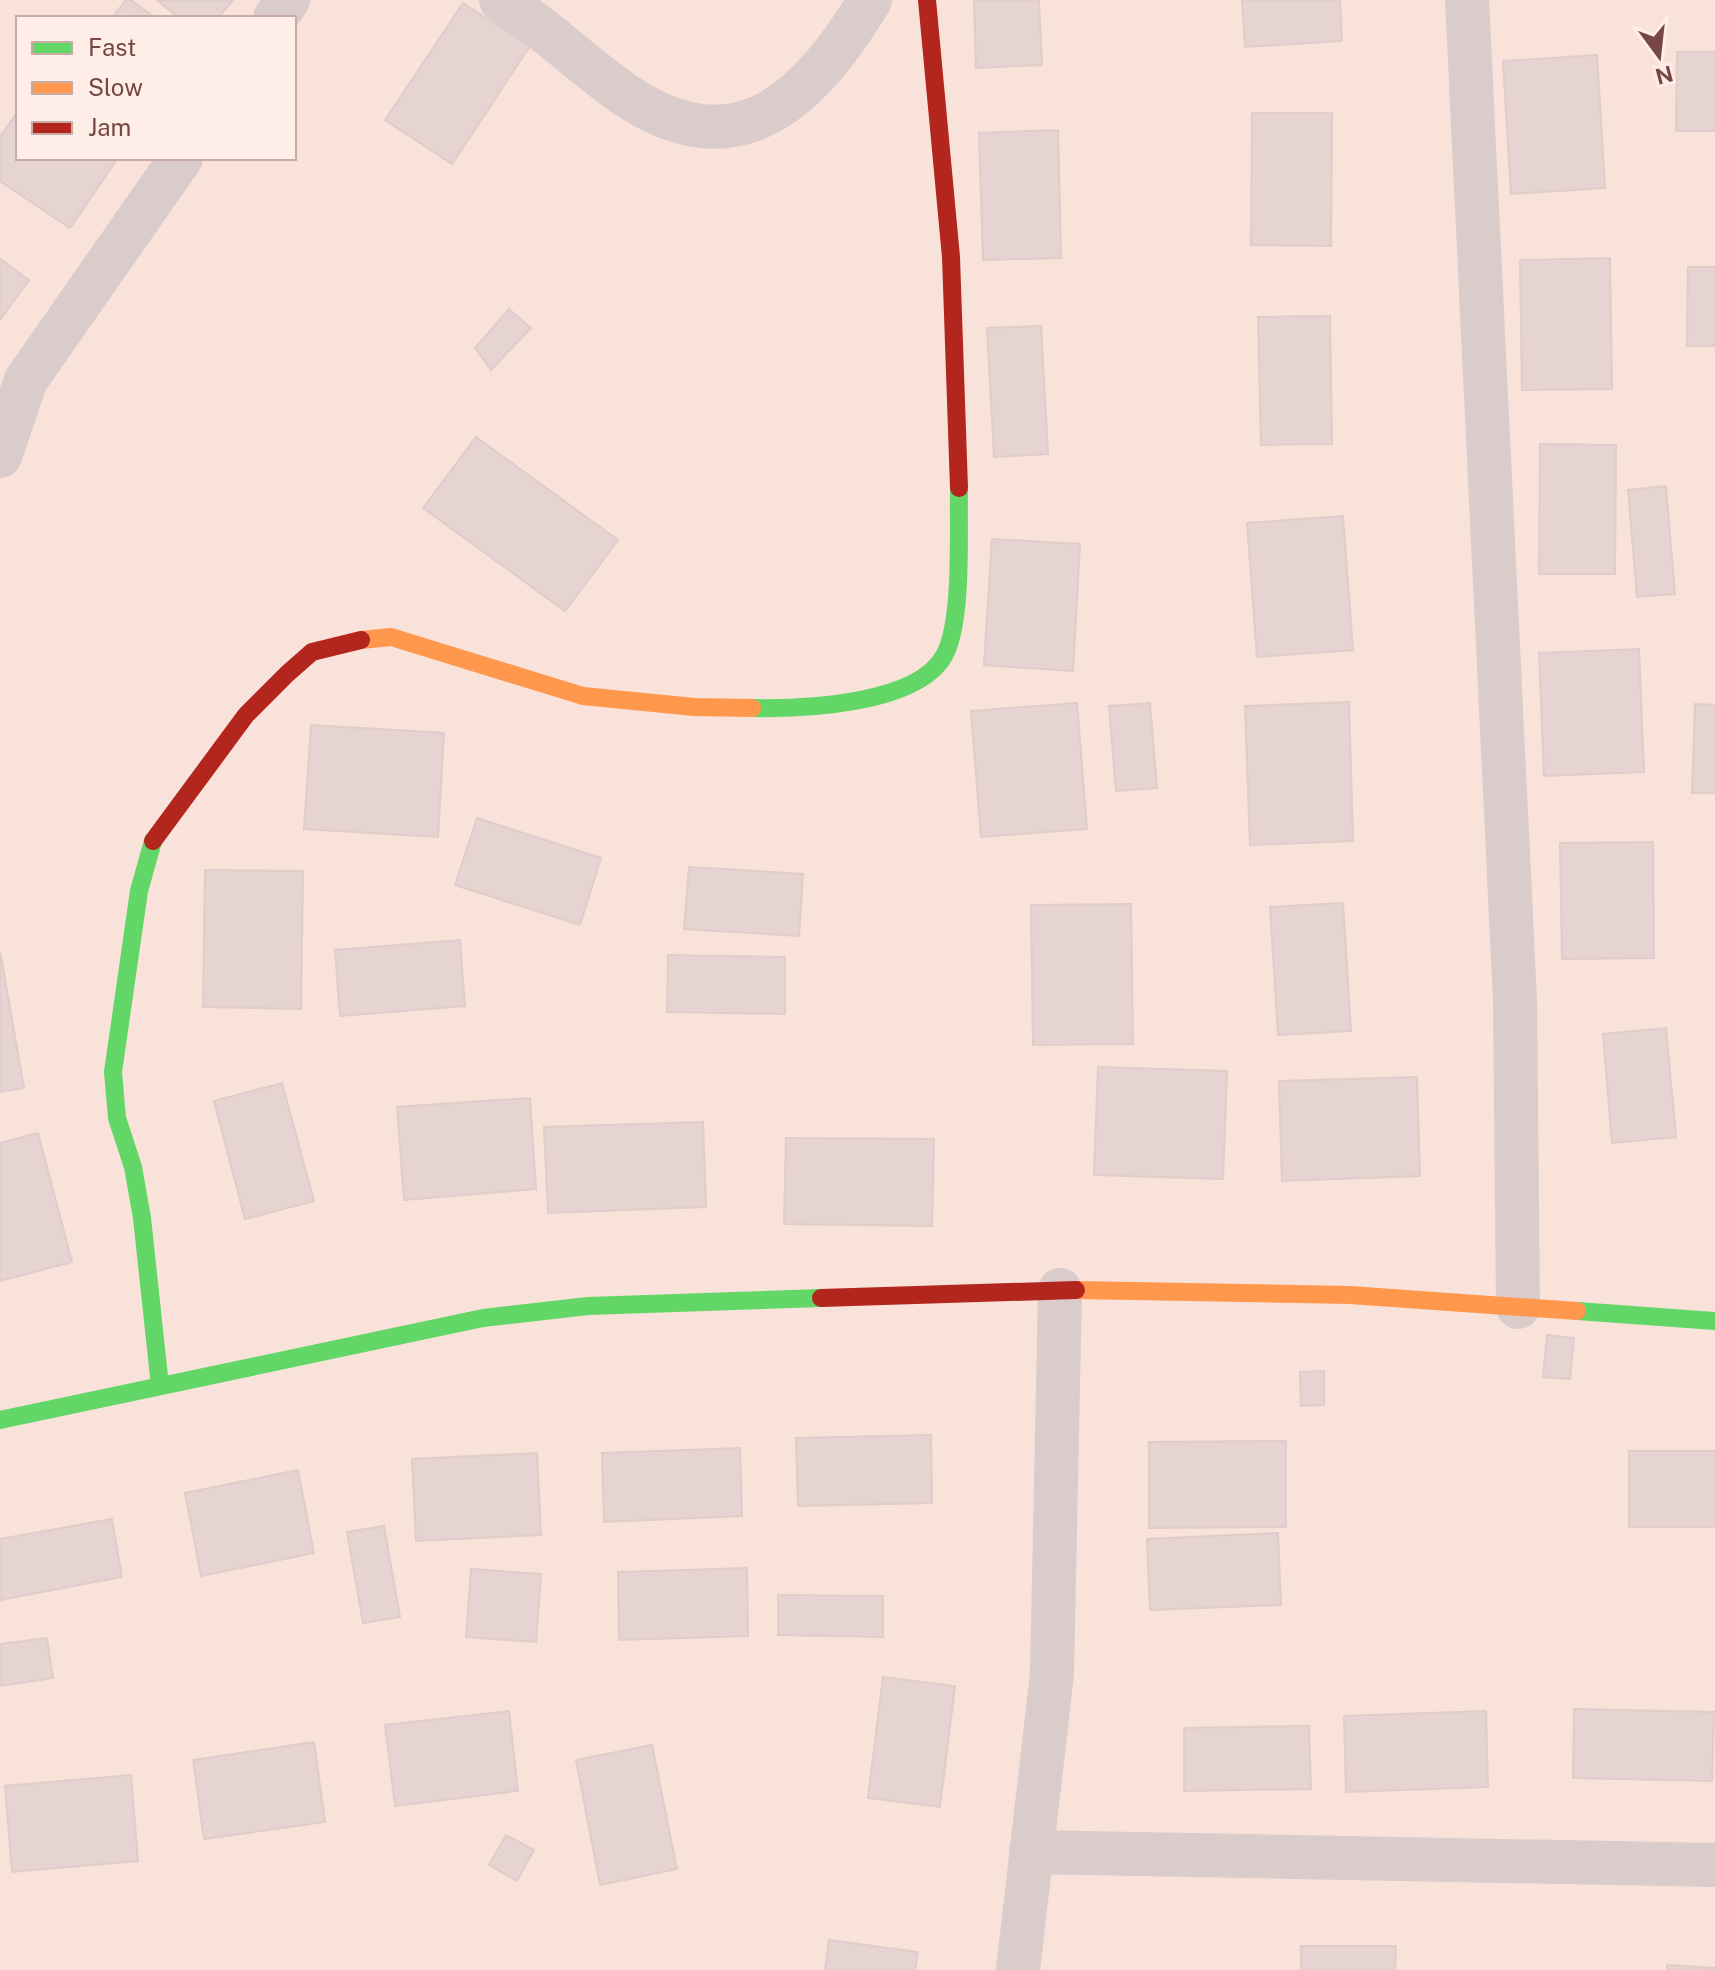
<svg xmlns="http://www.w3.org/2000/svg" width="1715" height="1970" font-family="'Public Sans',sans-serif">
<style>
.residential{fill:#f8e2da;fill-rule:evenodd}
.building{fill:#e5d4d1;stroke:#e0ccc9;stroke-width:2}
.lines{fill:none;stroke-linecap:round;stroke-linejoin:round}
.street{stroke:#dacccb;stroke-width:44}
.fast{stroke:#63d668;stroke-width:18}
.slow{stroke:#ff974d;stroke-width:18}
.jam{stroke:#b3261e;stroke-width:18}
</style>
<rect width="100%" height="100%" fill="#f7ece7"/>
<path class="residential" d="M 0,0 L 1715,0 L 1715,1970 L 0,1970 ZM 18,18 L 294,18 L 294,158 L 18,158 Z"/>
<g class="building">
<path d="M 126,0 L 131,0 L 155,18 L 112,18 Z"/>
<path d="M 157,0 L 233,0 L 218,18 L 179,18 Z"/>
<path d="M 974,0 L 1039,0 L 1042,65 L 976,68 Z"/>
<path d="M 1242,0 L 1340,0 L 1342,41 L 1245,47 Z"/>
<path d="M 463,3 L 530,46 L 452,164 L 385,120 Z"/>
<path d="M 1677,52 L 1715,52 L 1715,131 L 1676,131 Z"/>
<path d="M 1597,55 L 1605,188 L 1511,194 L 1503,61 Z"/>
<path d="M 18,111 L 18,158 L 118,158 L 70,228 L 0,181 L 0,137 Z"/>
<path d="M 1252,113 L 1332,113 L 1331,246 L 1251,245 Z"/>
<path d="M 1058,130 L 1061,258 L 983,260 L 979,133 Z"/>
<path d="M 1610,258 L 1612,389 L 1522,390 L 1520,260 Z"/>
<path d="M 0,259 L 29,280 L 0,320 Z"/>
<path d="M 1688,267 L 1715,267 L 1715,346 L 1687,346 Z"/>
<path d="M 509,309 L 531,328 L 491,370 L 475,348 Z"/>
<path d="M 1330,316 L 1332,444 L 1261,445 L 1258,317 Z"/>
<path d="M 1041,326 L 1048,454 L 994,457 L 987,328 Z"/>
<path d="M 476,437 L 618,540 L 565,611 L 423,508 Z"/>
<path d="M 1540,444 L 1616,445 L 1615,574 L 1539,574 Z"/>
<path d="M 1666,486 L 1675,594 L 1637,597 L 1628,490 Z"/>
<path d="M 1343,516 L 1353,650 L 1257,657 L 1247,523 Z"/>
<path d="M 992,539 L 1080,544 L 1073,671 L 984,665 Z"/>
<path d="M 1639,649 L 1644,772 L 1544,776 L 1539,653 Z"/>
<path d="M 1349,702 L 1353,841 L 1250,845 L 1245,706 Z"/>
<path d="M 1077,703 L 1087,829 L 981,837 L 971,711 Z"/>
<path d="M 1150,703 L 1157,788 L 1116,791 L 1109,706 Z"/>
<path d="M 1695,704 L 1715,705 L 1715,793 L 1692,793 Z"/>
<path d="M 311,725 L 444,733 L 438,837 L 304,829 Z"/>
<path d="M 477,818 L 601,858 L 580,925 L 455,885 Z"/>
<path d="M 1653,842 L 1654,958 L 1562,959 L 1560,843 Z"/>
<path d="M 689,867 L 803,874 L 799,936 L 684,929 Z"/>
<path d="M 205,870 L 303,871 L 301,1009 L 203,1007 Z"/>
<path d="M 1343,903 L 1351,1031 L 1278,1035 L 1270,907 Z"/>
<path d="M 1131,904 L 1133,1044 L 1033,1045 L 1031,905 Z"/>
<path d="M 460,940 L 465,1006 L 340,1016 L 335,950 Z"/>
<path d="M 0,951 L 24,1088 L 0,1092 Z"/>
<path d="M 668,955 L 785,957 L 785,1014 L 667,1012 Z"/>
<path d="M 1666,1028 L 1676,1137 L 1612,1143 L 1603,1034 Z"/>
<path d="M 1098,1067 L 1227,1071 L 1223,1179 L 1094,1175 Z"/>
<path d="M 1417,1077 L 1420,1176 L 1282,1181 L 1279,1081 Z"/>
<path d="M 282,1083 L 314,1201 L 245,1219 L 214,1101 Z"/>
<path d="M 530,1098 L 536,1189 L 404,1200 L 397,1107 Z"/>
<path d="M 703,1122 L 706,1207 L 548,1213 L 544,1127 Z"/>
<path d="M 38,1133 L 72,1262 L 0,1281 L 0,1143 Z"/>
<path d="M 786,1138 L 934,1139 L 932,1226 L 784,1224 Z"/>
<path d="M 1547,1335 L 1574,1338 L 1570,1379 L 1543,1377 Z"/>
<path d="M 1324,1371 L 1324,1405 L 1301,1406 L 1300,1372 Z"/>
<path d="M 931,1435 L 932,1503 L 798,1506 L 796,1438 Z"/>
<path d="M 1286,1441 L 1286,1527 L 1149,1528 L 1149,1442 Z"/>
<path d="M 740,1448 L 742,1516 L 604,1522 L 602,1453 Z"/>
<rect x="1629" y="1451" width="86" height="76"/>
<path d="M 537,1453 L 541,1535 L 416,1541 L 412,1459 Z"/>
<path d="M 298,1470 L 314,1553 L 201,1576 L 185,1493 Z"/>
<path d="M 112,1519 L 122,1577 L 0,1600 L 0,1539 Z"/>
<path d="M 384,1526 L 400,1617 L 363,1623 L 347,1532 Z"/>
<path d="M 1278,1533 L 1281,1605 L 1150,1610 L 1147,1539 Z"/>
<path d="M 747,1568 L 748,1636 L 619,1640 L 618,1572 Z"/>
<path d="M 471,1569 L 541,1574 L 536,1642 L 466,1637 Z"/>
<path d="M 778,1595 L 883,1596 L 883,1637 L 778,1635 Z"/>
<path d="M 47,1638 L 53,1678 L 0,1686 L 0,1644 Z"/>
<path d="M 883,1677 L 955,1686 L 940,1807 L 868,1798 Z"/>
<path d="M 1574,1709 L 1714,1712 L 1712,1781 L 1573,1778 Z"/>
<path d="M 509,1711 L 518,1791 L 395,1806 L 385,1725 Z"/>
<path d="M 1486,1711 L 1488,1787 L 1346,1792 L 1344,1716 Z"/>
<path d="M 1309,1726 L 1311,1789 L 1184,1791 L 1184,1728 Z"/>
<path d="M 314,1742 L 325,1822 L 204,1839 L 193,1760 Z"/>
<path d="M 652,1745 L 677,1869 L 600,1885 L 576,1760 Z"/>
<path d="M 131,1775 L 138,1861 L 12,1872 L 5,1786 Z"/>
<path d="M 506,1835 L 534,1850 L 517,1881 L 489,1865 Z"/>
<path d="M 829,1940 L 918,1952 L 915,1970 L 825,1970 Z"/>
<path d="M 1301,1946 L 1396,1946 L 1395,1970 L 1301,1970 Z"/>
<path d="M 1667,1965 L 1715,1968 L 1715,1970 L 1667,1970 Z"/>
</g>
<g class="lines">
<g class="street">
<path d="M 501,0 C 546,28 583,66 627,96 C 740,171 811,97 870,0"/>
<path d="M 1467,0 L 1515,1000 L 1518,1307"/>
<path d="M 275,18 L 288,0"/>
<path d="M 0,456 L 26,380 L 181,158"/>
<path d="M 1031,1852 L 1715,1865"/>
<path d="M 1018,1970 L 1052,1674 L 1060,1290"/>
</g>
<g class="fast">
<path d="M 752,708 C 802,709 919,705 945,654 C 963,619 958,530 959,488"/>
<path d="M 153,841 L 139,891 L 113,1072 L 117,1118 L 133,1167 L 142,1218 L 160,1386"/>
<path d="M 1577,1311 L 1715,1321"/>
<path d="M 0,1420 L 483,1318 L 588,1306 L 821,1298"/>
</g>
<g class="slow">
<path d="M 361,640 L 391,637 L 583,696 L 694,707 L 752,708"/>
<path d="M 1076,1290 L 1350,1295 L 1577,1311"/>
</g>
<g class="jam">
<path d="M 927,0 L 951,257 L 959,488"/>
<path d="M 153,841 L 246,715 L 287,674 L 312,652 L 361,640"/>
<path d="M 821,1298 L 1076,1290"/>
</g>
</g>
<rect x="16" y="16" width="280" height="144" fill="#ffeee7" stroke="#c8aba6" stroke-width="2"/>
<rect x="32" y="42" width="40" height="12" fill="#63d668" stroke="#c8aba6" stroke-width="2"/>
<text x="88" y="56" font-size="24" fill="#764745">Fast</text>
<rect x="32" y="82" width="40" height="12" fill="#ff974d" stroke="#c8aba6" stroke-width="2"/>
<text x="88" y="96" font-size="24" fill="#764745">Slow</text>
<rect x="32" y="122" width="40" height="12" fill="#b3261e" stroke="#c8aba6" stroke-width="2"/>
<text x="88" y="136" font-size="24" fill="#764745">Jam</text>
<g transform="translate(1659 56) rotate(165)" stroke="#ffeee7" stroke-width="6" paint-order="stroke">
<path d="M0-6L14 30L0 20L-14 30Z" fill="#764745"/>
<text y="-12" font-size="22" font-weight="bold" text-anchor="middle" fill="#764745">N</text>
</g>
</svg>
